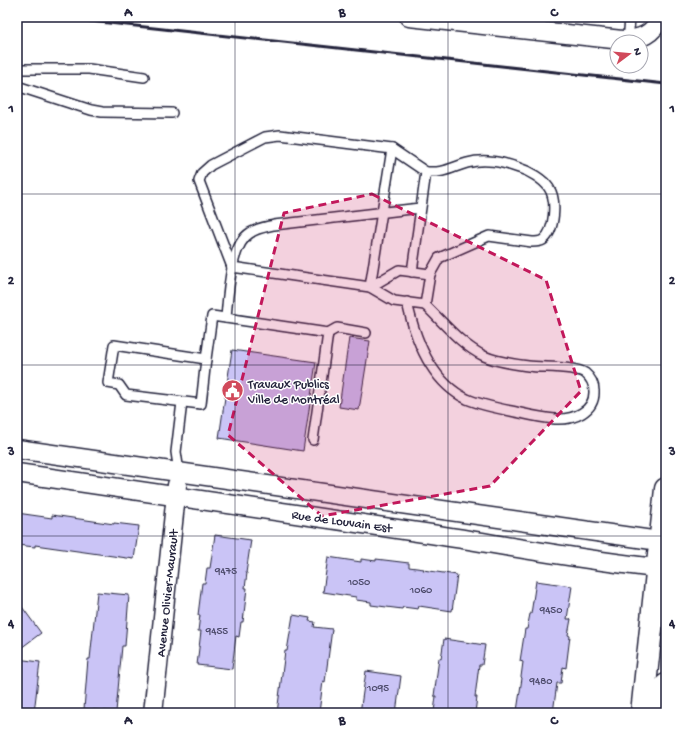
<svg xmlns="http://www.w3.org/2000/svg" width="683" height="730" font-family="'Gochi Hand',sans-serif">
<style>
.building{fill:#cac4f6;stroke:#22223b}
.lines{fill:none;stroke-linecap:round;stroke-linejoin:round}
.lane-casing{stroke:#22223b;stroke-width:12}
.street-casing{stroke:#22223b;stroke-width:21}
.secondary-casing{stroke:#22223b;stroke-width:25}
.lane{stroke:#fff;stroke-width:9}
.street{stroke:#fff;stroke-width:18}
.secondary{stroke:#fff;stroke-width:22}
.rail{stroke:#22223b;stroke-width:3}
.marked{fill:#c2185b;fill-opacity:0.2;stroke:#c2185b;stroke-width:3;stroke-dasharray:8 5;stroke-linejoin:round}
.grid{fill:none;stroke:#22223b;stroke-width:1;stroke-opacity:0.55}
.labels{text-anchor:middle;stroke-width:3;stroke-linejoin:round;paint-order:stroke}
.number-label{font-size:11px;fill:#4c4a6a}
.poi-label{font-size:13px;fill:#22223b;stroke:#fff;text-anchor:start}
.street-label{font-size:13px;fill:#22223b;stroke:#fff}
.neatline{fill:none;stroke:#22223b;stroke-width:1.5}
.grid-label{font-size:13px;text-anchor:middle;font-weight:bold;fill:#22223b}
</style>
<rect width="100%" height="100%" fill="#fff"/>
<filter id="ink" filterUnits="userSpaceOnUse"><feTurbulence type="fractalNoise" baseFrequency=".025" numOctaves="2"/><feDisplacementMap in="SourceGraphic" scale="8" xChannelSelector="R" yChannelSelector="G"/><feConvolveMatrix kernelMatrix="1 2 1 2 8 2 1 2 1" color-interpolation-filters="sRGB"/></filter>
<g filter="url(#ink)">
<g class="building">
<path d="M 349,338 L 370,341 L 359,410 L 339,407 Z"/>
<path d="M 232,350 L 316,362 L 303,451 L 219,438 Z"/>
<path d="M 17,513 L 52,518 L 52,515 L 114,524 L 114,523 L 139,526 L 134,559 L 35,545 L 35,547 L 17,545 Z"/>
<path d="M 215,535 L 251,540 L 246,573 L 247,573 L 245,588 L 247,588 L 243,622 L 241,622 L 239,637 L 236,636 L 232,669 L 197,665 L 201,631 L 198,631 L 200,615 L 198,615 L 202,583 L 205,583 L 207,568 L 210,568 Z"/>
<path d="M 328,557 L 361,562 L 361,559 L 376,561 L 376,559 L 409,563 L 409,567 L 424,569 L 423,570 L 457,575 L 452,611 L 419,606 L 418,609 L 403,607 L 402,609 L 371,605 L 371,602 L 356,600 L 356,597 L 323,592 Z"/>
<path d="M 536,581 L 572,586 L 567,619 L 571,619 L 568,635 L 570,636 L 566,668 L 563,667 L 561,683 L 557,683 L 553,713 L 534,713 L 517,711 L 522,678 L 521,677 L 523,662 L 520,661 L 525,629 L 527,629 L 530,614 L 531,614 Z"/>
<path d="M 97,592 L 129,595 L 125,646 L 122,646 L 116,712 L 84,709 L 88,659 L 90,659 Z"/>
<path d="M 17,600 L 41,633 L 17,651 Z"/>
<path d="M 293,615 L 310,618 L 309,621 L 315,622 L 314,627 L 332,629 L 325,682 L 323,681 L 319,713 L 277,713 L 285,651 L 287,651 Z"/>
<path d="M 444,639 L 485,645 L 482,665 L 479,665 L 475,697 L 477,697 L 475,713 L 434,712 L 436,696 L 434,696 L 439,658 L 441,659 Z"/>
<path d="M 17,659 L 40,662 L 34,713 L 17,711 Z"/>
<path d="M 366,671 L 401,676 L 396,713 L 360,713 Z"/>
</g>
<g class="lines">
<defs>
<g id="lane">
<path d="M 630,17 L 629,30 L 631,39"/>
<path d="M 17,69 L 89,69 L 144,77"/>
<path d="M 17,86 L 91,110 L 102,112 L 172,113"/>
<path d="M 392,149 L 426,172 L 412,272"/>
<path d="M 426,172 C 445,173 450,168 467,163 C 485,158 502,162 519,168 C 529,171 543,179 549,188 C 557,200 555,231 543,240 C 540,242 536,242 532,242 L 489,236 L 439,258 L 430,274"/>
<path d="M 232,267 L 199,181 L 202,173 L 211,165 L 265,137 L 280,135 L 392,149 L 370,287"/>
<path d="M 232,267 L 370,287 L 394,301 L 425,305 L 430,274 L 399,270 L 370,287"/>
<path d="M 407,302 C 415,339 431,382 467,399 C 481,405 496,408 511,411 C 525,414 540,418 555,419 C 573,420 595,412 594,391 C 594,384 591,378 585,373 C 574,366 543,368 528,366 C 514,364 497,362 484,356 C 461,345 443,322 425,305"/>
<path d="M 226,318 C 228,296 230,245 250,233 C 257,228 266,227 274,225 L 420,208"/>
<path d="M 328,333 L 337,328 L 366,333"/>
<path d="M 114,345 L 206,359 L 201,404 L 126,395 L 119,385 L 108,383 Z"/>
<path d="M 206,359 L 212,316 L 328,333 L 313,440"/>
<path d="M 179,472 L 176,452 L 182,402"/>
</g>
<g id="street">
<path d="M 409,17 L 622,40 C 642,39 652,35 661,17"/>
<path d="M 17,449 L 666,542"/>
<path d="M 17,473 C 155,493 293,513 431,534 C 510,546 587,561 666,569"/>
<path d="M 153,713 L 177,485"/>
</g>
<g id="secondary">
<path d="M 642,713 L 666,489"/>
<path d="M 663,713 L 666,685"/>
</g>
</defs>
<use href="#lane" class="lane-casing"/>
<use href="#street" class="street-casing"/>
<use href="#secondary" class="secondary-casing"/>
<use href="#lane" class="lane"/>
<use href="#street" class="street"/>
<use href="#secondary" class="secondary"/>
<path class="rail" d="M 54,17 L 666,84"/>
</g>
</g>
<path class="marked" d="M 372,194 L 546,280 L 581,391 L 490,486 L 322,516 L 228,435 L 284,213 Z"/>
<path class="grid" d="M 235,17 L 235,713M 448,17 L 448,713M 17,194 L 666,194M 17,365 L 666,365M 17,536 L 666,536"/>
<defs>
<symbol id="civic-disc" viewBox="-11 -11 22 22"><circle r="9.5" fill="#d1495b" stroke="#fff"/><path d="M-.6-6.5H3V-4.5H.6V-3L4-1V1h2V6H-6V1h2V-1L-.6-3ZM-1.2 2.5V6h2.4V2.5Z" fill="#fff"/></symbol>
</defs>
<g fill-rule="evenodd">
<use href="#civic-disc" x="220" y="378" width="25" height="25"/>
</g>
<g class="labels">
<g class="number-label">
<text x="226" y="574">9475</text>
<text x="359" y="585">1050</text>
<text x="421" y="593">1060</text>
<text x="551" y="613">9450</text>
<text x="217" y="634">9455</text>
<text x="541" y="684">9480</text>
<text x="378" y="691">1095</text>
</g>
<g class="poi-label">
<text x="248" y="388">Travaux Publics<tspan x="248" dy="15">Ville de Montréal</tspan></text>
</g>
<g class="street-label">
<text transform="translate(342 520) rotate(8)" y="5">Rue de Louvain Est</text>
<text transform="translate(166 593) rotate(-84)" y="5">Avenue Olivier-Maurault</text>
</g>
</g>
<rect width="683" height="730" fill="none" stroke="#fff" stroke-width="44"/>
<g transform="translate(629 54) rotate(74)"><circle r="19" fill="#ffffff" stroke="#a7a7b1"/>
<path d="M0-3L7 15L0 10L-7 15Z" fill="#d1495b"/>
<text y="-6" font-size="11" font-weight="bold" text-anchor="middle" fill="#22223b">N</text>
</g>
<rect x="22" y="22" width="639" height="686" class="neatline"/>
<g class="grid-label">
<text x="128" y="16">A</text>
<text x="342" y="16">B</text>
<text x="554" y="16">C</text>
<text x="11" y="112">1</text>
<text x="672" y="112">1</text>
<text x="11" y="284">2</text>
<text x="672" y="284">2</text>
<text x="11" y="455">3</text>
<text x="672" y="455">3</text>
<text x="11" y="627">4</text>
<text x="672" y="627">4</text>
<text x="128" y="724">A</text>
<text x="342" y="724">B</text>
<text x="554" y="724">C</text>
</g>
</svg>
